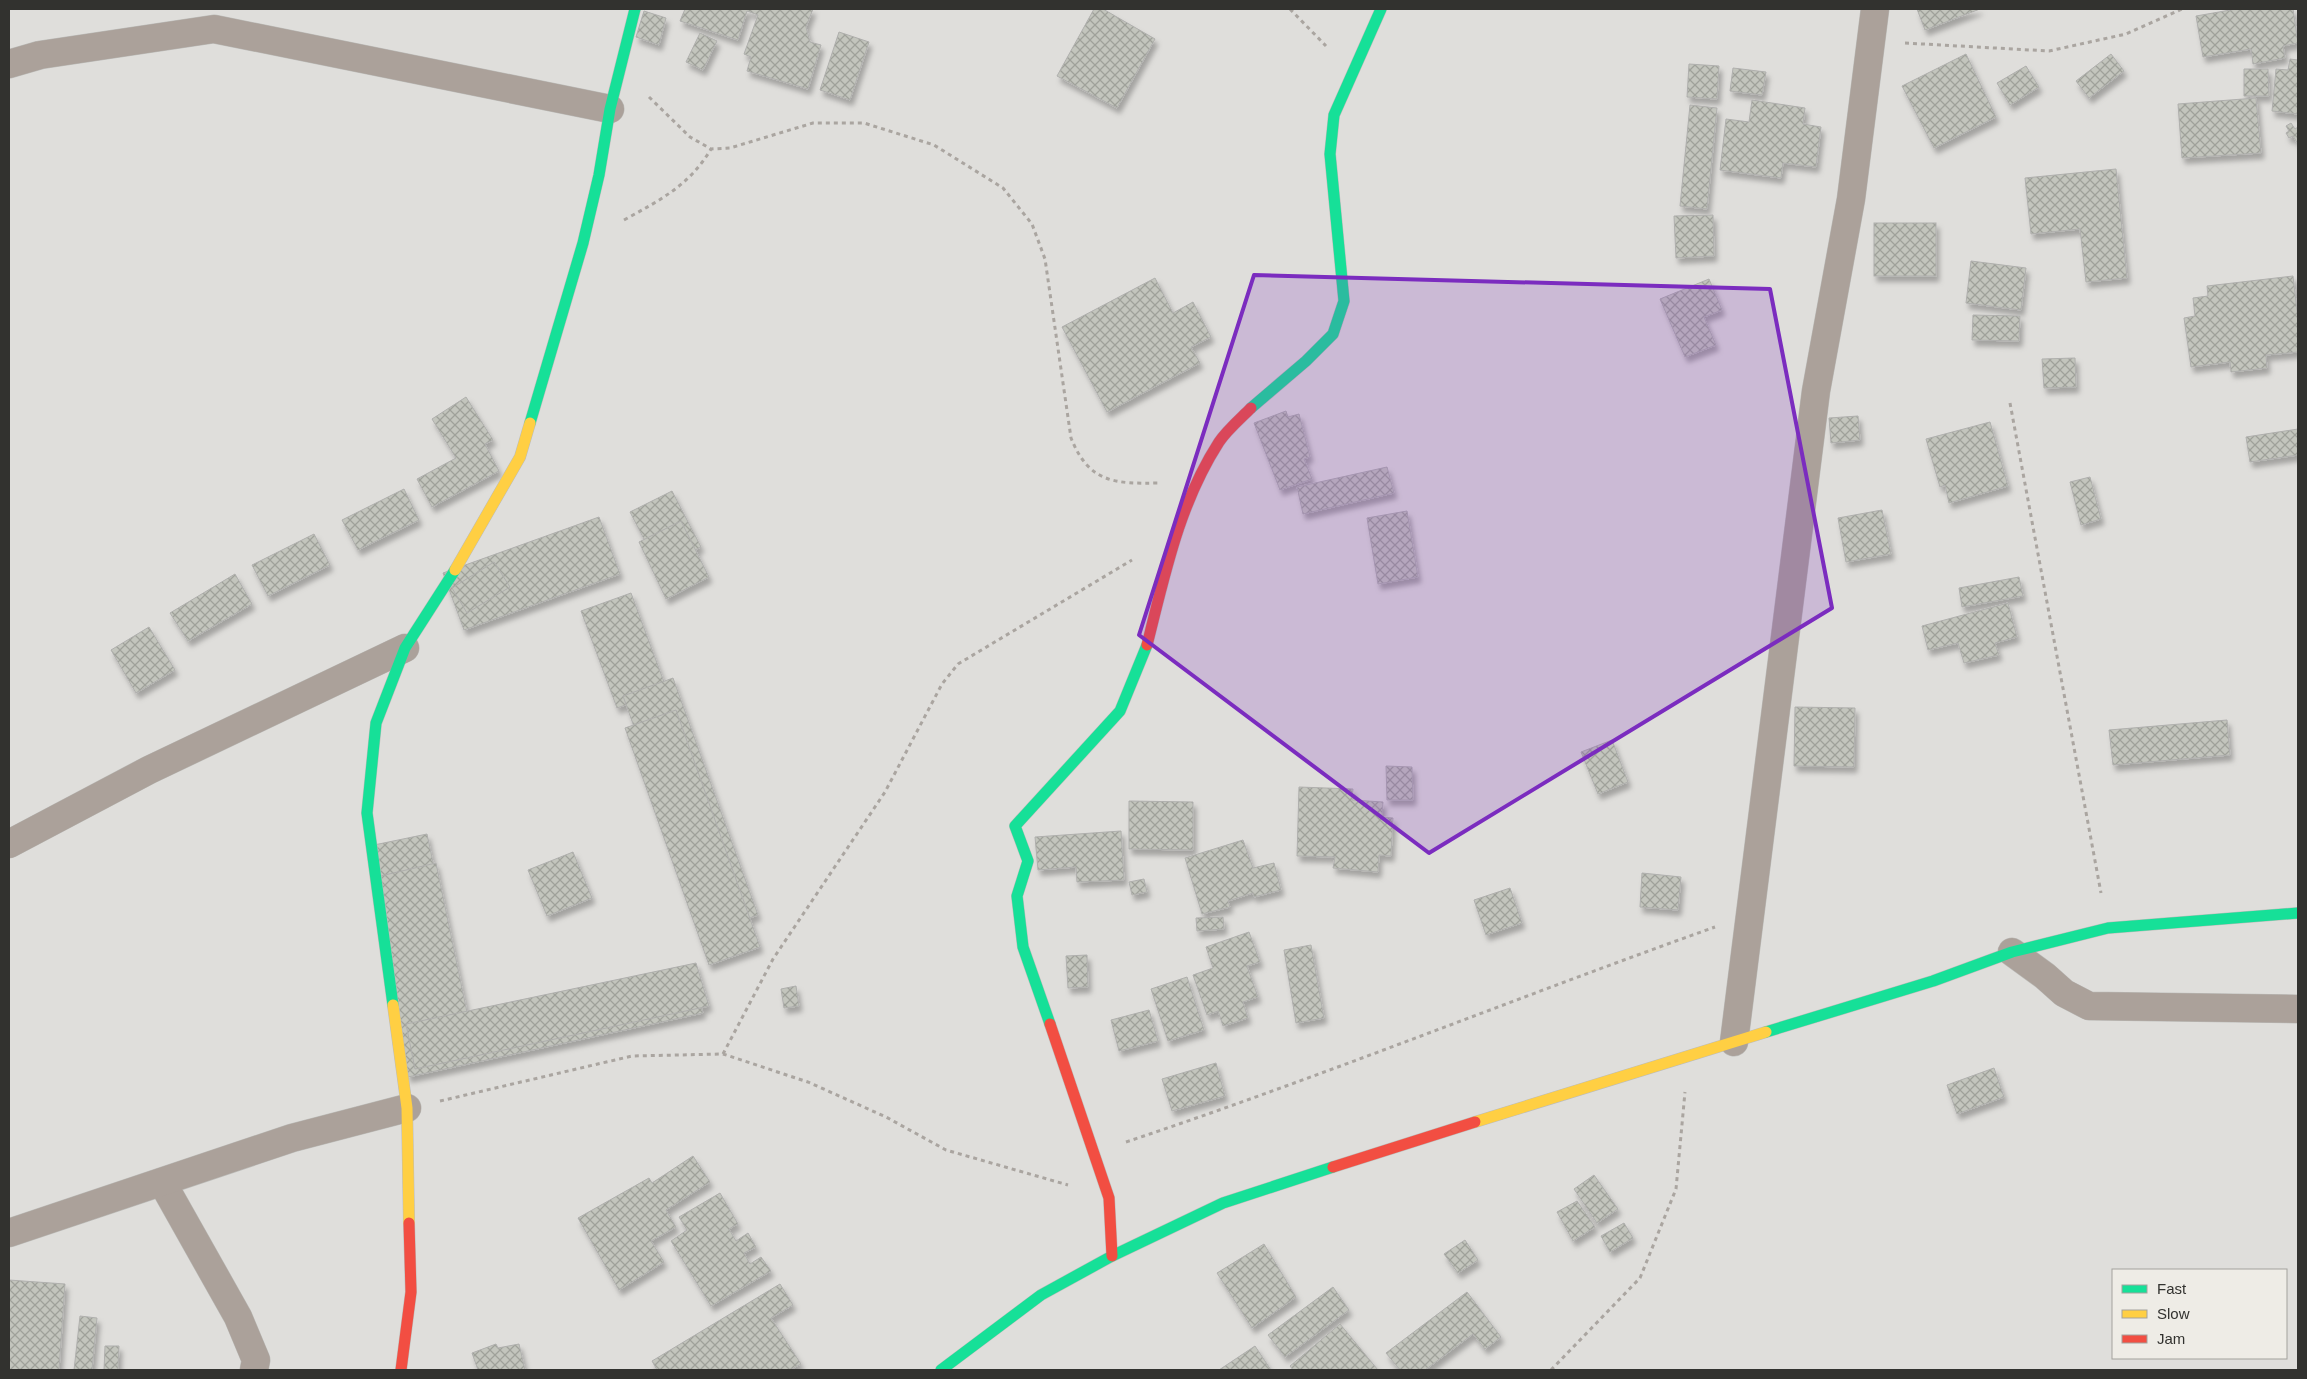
<svg xmlns="http://www.w3.org/2000/svg" width="2307" height="1379" font-family="Arial,sans-serif">
<style>
.building{fill:url(#building-cross-hatch);stroke:#afafad;filter:url(#shadow)}
.lines{fill:none;stroke-linecap:round;stroke-linejoin:round}
.street-casing{stroke:#bcbcb9;stroke-width:29}
.fast-casing{stroke:#bcbcb9;stroke-width:12}
.slow-casing{stroke:#bcbcb9;stroke-width:12}
.jam-casing{stroke:#bcbcb9;stroke-width:12}
.path{stroke:#aaa5a0;stroke-width:3;stroke-dasharray:4 4;stroke-linecap:butt}
.street{stroke:#aba19a;stroke-width:28}
.fast{stroke:#16e098;stroke-width:11}
.slow{stroke:#ffcf43;stroke-width:11}
.jam{stroke:#f24e42;stroke-width:11}
.marked{fill:#7b2cbf;fill-opacity:0.2;stroke:#7b2cbf;stroke-width:4;stroke-linejoin:round}
</style>
<defs>
<pattern id="building-cross-hatch" width="8" height="8" patternUnits="userSpaceOnUse" patternTransform="scale(1.25)"><rect width="8" height="8" fill="#c3c5bd"/><path d="M0 0l8 8M0 8l8-8" fill="none" stroke="#9fa19a"/></pattern>
<filter id="shadow"><feDropShadow dx="3" dy="5.5" stdDeviation="2.5" flood-color="#0004"/></filter>
</defs>
<rect width="100%" height="100%" fill="#dfdedb"/>
<g class="building">
<path d="M 685,9 L 813,9 L 806,27 L 810,42 L 821,45 L 808,89 L 747,71 L 751,57 L 744,54 L 758,15 L 747,11 L 738,40 L 680,21 Z"/>
<path d="M 1094,9 L 1103,9 L 1155,39 L 1117,108 L 1057,76 Z"/>
<path d="M 1917,9 L 1980,9 L 1925,30 Z"/>
<path d="M 2236,9 L 2293,9 L 2298,43 L 2283,46 L 2285,58 L 2253,64 L 2251,49 L 2203,57 L 2196,16 Z"/>
<path d="M 644,11 L 666,18 L 659,45 L 636,37 Z"/>
<path d="M 839,32 L 869,42 L 850,100 L 820,90 Z"/>
<path d="M 700,33 L 717,41 L 703,70 L 686,62 Z"/>
<path d="M 1966,54 L 1996,117 L 1934,148 L 1902,86 Z"/>
<path d="M 2111,54 L 2124,71 L 2089,98 L 2076,81 Z"/>
<path d="M 2290,59 L 2298,60 L 2298,114 L 2272,111 L 2276,69 L 2288,70 Z"/>
<path d="M 1689,64 L 1719,66 L 1717,99 L 1687,97 Z"/>
<path d="M 2026,66 L 2039,87 L 2010,105 L 1997,83 Z"/>
<path d="M 1733,68 L 1766,72 L 1762,95 L 1730,91 Z"/>
<path d="M 2244,69 L 2268,69 L 2269,96 L 2244,96 Z"/>
<path d="M 2256,98 L 2261,153 L 2182,158 L 2178,104 Z"/>
<path d="M 1752,100 L 1805,108 L 1803,124 L 1821,127 L 1816,167 L 1783,163 L 1781,178 L 1720,170 L 1726,119 L 1749,122 Z"/>
<path d="M 1690,105 L 1717,108 L 1707,209 L 1680,206 Z"/>
<path d="M 2291,123 L 2295,129 L 2298,127 L 2298,144 L 2293,136 L 2289,138 L 2286,133 L 2289,131 L 2286,126 Z"/>
<path d="M 2116,169 L 2127,278 L 2086,282 L 2080,229 L 2031,234 L 2025,178 Z"/>
<path d="M 1713,215 L 1714,256 L 1676,258 L 1674,216 Z"/>
<rect x="1874" y="223" width="62" height="53"/>
<path d="M 1971,261 L 2026,268 L 2021,310 L 1966,303 Z"/>
<path d="M 2293,276 L 2298,319 L 2298,352 L 2266,355 L 2267,368 L 2231,372 L 2230,362 L 2191,367 L 2184,318 L 2195,316 L 2193,298 L 2208,296 L 2207,286 Z"/>
<path d="M 1155,278 L 1173,313 L 1193,302 L 1211,337 L 1191,347 L 1200,363 L 1107,412 L 1062,327 Z"/>
<path d="M 1709,279 L 1722,310 L 1704,317 L 1716,345 L 1685,357 L 1660,299 Z"/>
<path d="M 1973,315 L 2020,316 L 2019,341 L 1972,340 Z"/>
<path d="M 2075,358 L 2076,387 L 2044,388 L 2042,359 Z"/>
<path d="M 466,397 L 493,440 L 485,444 L 499,471 L 432,507 L 417,479 L 456,458 L 432,419 Z"/>
<path d="M 1286,411 L 1288,417 L 1299,414 L 1310,457 L 1304,459 L 1312,479 L 1280,490 L 1254,423 Z"/>
<path d="M 1858,416 L 1860,440 L 1831,443 L 1829,418 Z"/>
<path d="M 1990,422 L 2008,486 L 1949,503 L 1945,485 L 1940,487 L 1926,439 Z"/>
<path d="M 2298,429 L 2298,455 L 2250,462 L 2246,437 Z"/>
<path d="M 1387,467 L 1394,493 L 1303,514 L 1297,487 Z"/>
<path d="M 2090,477 L 2101,519 L 2081,525 L 2070,482 Z"/>
<path d="M 404,489 L 419,520 L 358,550 L 342,520 Z"/>
<path d="M 672,491 L 701,547 L 659,568 L 630,512 Z"/>
<path d="M 1882,510 L 1891,554 L 1846,562 L 1838,518 Z"/>
<path d="M 1407,511 L 1418,577 L 1378,584 L 1367,518 Z"/>
<path d="M 599,517 L 620,574 L 464,630 L 443,573 Z"/>
<path d="M 681,521 L 709,577 L 666,599 L 639,542 Z"/>
<path d="M 314,534 L 330,565 L 268,596 L 252,565 Z"/>
<path d="M 494,562 L 510,587 L 467,613 L 452,588 Z"/>
<path d="M 235,574 L 252,604 L 188,641 L 170,613 Z"/>
<path d="M 2019,577 L 2023,596 L 1962,607 L 1959,588 Z"/>
<path d="M 631,593 L 667,690 L 617,708 L 581,611 Z"/>
<path d="M 2008,603 L 2017,637 L 1995,643 L 1999,655 L 1964,663 L 1958,643 L 1928,650 L 1922,626 Z"/>
<path d="M 149,627 L 175,670 L 136,693 L 111,650 Z"/>
<path d="M 673,678 L 758,915 L 708,933 L 623,696 Z"/>
<path d="M 1795,707 L 1855,708 L 1854,767 L 1794,766 Z"/>
<path d="M 676,710 L 760,947 L 709,965 L 625,728 Z"/>
<path d="M 2227,720 L 2230,755 L 2113,765 L 2109,730 Z"/>
<path d="M 1612,740 L 1628,782 L 1598,794 L 1581,752 Z"/>
<path d="M 1386,766 L 1412,767 L 1413,800 L 1387,800 Z"/>
<path d="M 1299,787 L 1353,789 L 1352,800 L 1383,802 L 1382,817 L 1393,818 L 1391,856 L 1379,855 L 1378,872 L 1333,868 L 1335,857 L 1297,856 Z"/>
<path d="M 1129,801 L 1193,802 L 1193,850 L 1129,849 Z"/>
<path d="M 1121,831 L 1124,880 L 1077,882 L 1076,867 L 1038,870 L 1035,837 Z"/>
<path d="M 427,834 L 461,994 L 404,1004 L 374,845 Z"/>
<path d="M 1243,840 L 1253,868 L 1274,863 L 1281,890 L 1254,897 L 1253,893 L 1228,901 L 1230,907 L 1202,914 L 1185,858 Z"/>
<path d="M 573,852 L 592,898 L 547,916 L 528,870 Z"/>
<path d="M 436,863 L 468,1017 L 690,971 L 703,1013 L 408,1077 L 372,878 Z"/>
<path d="M 1642,873 L 1681,877 L 1678,910 L 1640,907 Z"/>
<path d="M 1144,879 L 1147,892 L 1132,895 L 1129,882 Z"/>
<path d="M 1510,888 L 1522,923 L 1486,935 L 1474,900 Z"/>
<path d="M 1223,917 L 1224,929 L 1197,931 L 1196,918 Z"/>
<path d="M 1249,932 L 1260,962 L 1247,966 L 1258,997 L 1243,1002 L 1248,1018 L 1223,1026 L 1218,1011 L 1207,1015 L 1193,975 L 1213,968 L 1206,947 Z"/>
<path d="M 1311,945 L 1324,1018 L 1296,1023 L 1284,950 Z"/>
<path d="M 1087,955 L 1088,987 L 1068,988 L 1066,956 Z"/>
<path d="M 696,963 L 709,1006 L 415,1069 L 406,1024 Z"/>
<path d="M 1187,977 L 1204,1030 L 1168,1041 L 1151,989 Z"/>
<path d="M 796,986 L 799,1006 L 784,1008 L 781,989 Z"/>
<path d="M 1149,1010 L 1158,1041 L 1119,1051 L 1111,1020 Z"/>
<path d="M 1216,1063 L 1225,1096 L 1172,1111 L 1162,1079 Z"/>
<path d="M 1994,1068 L 2004,1097 L 1957,1114 L 1947,1085 Z"/>
<path d="M 693,1156 L 710,1182 L 666,1210 L 676,1227 L 651,1241 L 664,1262 L 619,1290 L 578,1218 L 649,1178 L 652,1183 Z"/>
<path d="M 1594,1175 L 1618,1209 L 1597,1223 L 1574,1189 Z"/>
<path d="M 720,1193 L 738,1224 L 729,1229 L 736,1241 L 748,1233 L 756,1247 L 744,1253 L 750,1264 L 761,1257 L 771,1271 L 711,1306 L 671,1241 L 687,1230 L 679,1217 Z"/>
<path d="M 1577,1201 L 1595,1227 L 1573,1241 L 1557,1212 Z"/>
<path d="M 1624,1223 L 1633,1238 L 1610,1252 L 1601,1236 Z"/>
<path d="M 1465,1240 L 1478,1260 L 1458,1273 L 1444,1254 Z"/>
<path d="M 1264,1244 L 1296,1297 L 1252,1328 L 1217,1273 Z"/>
<path d="M 9,1280 L 65,1284 L 59,1370 L 9,1370 Z"/>
<path d="M 780,1284 L 793,1305 L 771,1318 L 801,1364 L 790,1370 L 771,1370 L 770,1369 L 767,1370 L 657,1370 L 652,1361 Z"/>
<path d="M 1333,1287 L 1349,1310 L 1285,1357 L 1268,1335 Z"/>
<path d="M 1467,1292 L 1501,1337 L 1485,1349 L 1473,1334 L 1425,1370 L 1400,1370 L 1386,1353 Z"/>
<path d="M 80,1316 L 97,1318 L 92,1370 L 74,1370 Z"/>
<path d="M 1340,1324 L 1378,1370 L 1293,1370 L 1290,1366 Z"/>
<path d="M 496,1344 L 498,1348 L 519,1344 L 525,1370 L 478,1370 L 472,1353 Z"/>
<path d="M 105,1346 L 119,1346 L 118,1370 L 104,1370 Z"/>
<path d="M 1255,1346 L 1271,1370 L 1219,1370 Z"/>
</g>
<g class="lines">
<defs>
<g id="street">
<path d="M 9,64 L 40,55 L 214,29 L 610,109"/>
<path d="M 9,844 L 149,770 L 405,648"/>
<path d="M 2012,952 L 2045,976 L 2064,993 L 2089,1006 L 2298,1009"/>
<path d="M 1734,1042 L 1816,391 L 1851,199 L 1875,9"/>
<path d="M 162,1182 L 238,1317 L 256,1360 L 254,1370"/>
<path d="M 9,1233 L 292,1138 L 407,1108"/>
</g>
<g id="fast">
<path d="M 1251,408 L 1306,361 L 1333,334 L 1344,301 L 1330,154 L 1334,115 L 1381,9"/>
<path d="M 530,423 L 583,243 L 599,175 L 610,109 L 635,9"/>
<path d="M 393,1005 L 367,813 L 376,723 L 405,648 L 455,570"/>
<path d="M 1050,1024 L 1023,947 L 1017,896 L 1028,861 L 1015,826 L 1120,711 L 1147,645"/>
<path d="M 1766,1032 L 1933,981 L 2012,952 L 2108,928 L 2298,913"/>
<path d="M 941,1370 L 1041,1295 L 1112,1256 L 1223,1203 L 1333,1167"/>
</g>
<g id="slow">
<path d="M 455,570 L 520,457 L 530,423"/>
<path d="M 393,1005 L 407,1108 L 409,1223"/>
<path d="M 1475,1122 L 1766,1032"/>
</g>
<g id="jam">
<path d="M 1147,645 C 1165,574 1179,504 1219,442 C 1227,430 1240,419 1251,408"/>
<path d="M 1050,1024 L 1109,1198 L 1112,1256"/>
<path d="M 1333,1167 L 1475,1122"/>
<path d="M 401,1370 L 411,1292 L 409,1223"/>
</g>
</defs>
<use href="#street" class="street-casing"/>
<use href="#fast" class="fast-casing"/>
<use href="#slow" class="slow-casing"/>
<use href="#jam" class="jam-casing"/>
<g class="path">
<path d="M 1290,9 L 1326,46"/>
<path d="M 1905,43 L 2049,51 L 2126,34 L 2182,9"/>
<path d="M 649,97 L 690,137 L 711,149 L 730,148 L 813,123 L 864,123 L 934,145 L 1003,188 L 1032,224 L 1045,259 L 1071,438 C 1089,483 1115,484 1159,483"/>
<path d="M 624,220 C 660,200 689,186 711,149"/>
<path d="M 2010,403 L 2101,893"/>
<path d="M 723,1054 L 773,959 L 885,792 L 942,684 L 958,664 L 1132,560"/>
<path d="M 440,1101 L 632,1056 L 723,1054 L 808,1082 L 886,1117 L 946,1150 L 1068,1185"/>
<path d="M 1126,1142 C 1324,1076 1518,997 1715,927"/>
<path d="M 1551,1370 L 1640,1278 L 1676,1189 L 1685,1092"/>
</g>
<use href="#street" class="street"/>
<use href="#fast" class="fast"/>
<use href="#slow" class="slow"/>
<use href="#jam" class="jam"/>
</g>
<path class="marked" d="M 1254,275 L 1770,289 L 1832,608 L 1429,853 L 1139,635 Z"/>
<rect width="2307" height="1379" fill="none" stroke="#32322f" stroke-width="20"/>
<rect x="2112" y="1269" width="175" height="90" fill="#eeece6" stroke="#a3a29d"/>
<rect x="2122" y="1285" width="25" height="8" fill="#16e098" stroke="#a3a29d"/>
<text x="2157" y="1294" font-size="15" fill="#32322f">Fast</text>
<rect x="2122" y="1310" width="25" height="8" fill="#ffcf43" stroke="#a3a29d"/>
<text x="2157" y="1319" font-size="15" fill="#32322f">Slow</text>
<rect x="2122" y="1335" width="25" height="8" fill="#f24e42" stroke="#a3a29d"/>
<text x="2157" y="1344" font-size="15" fill="#32322f">Jam</text>
</svg>
